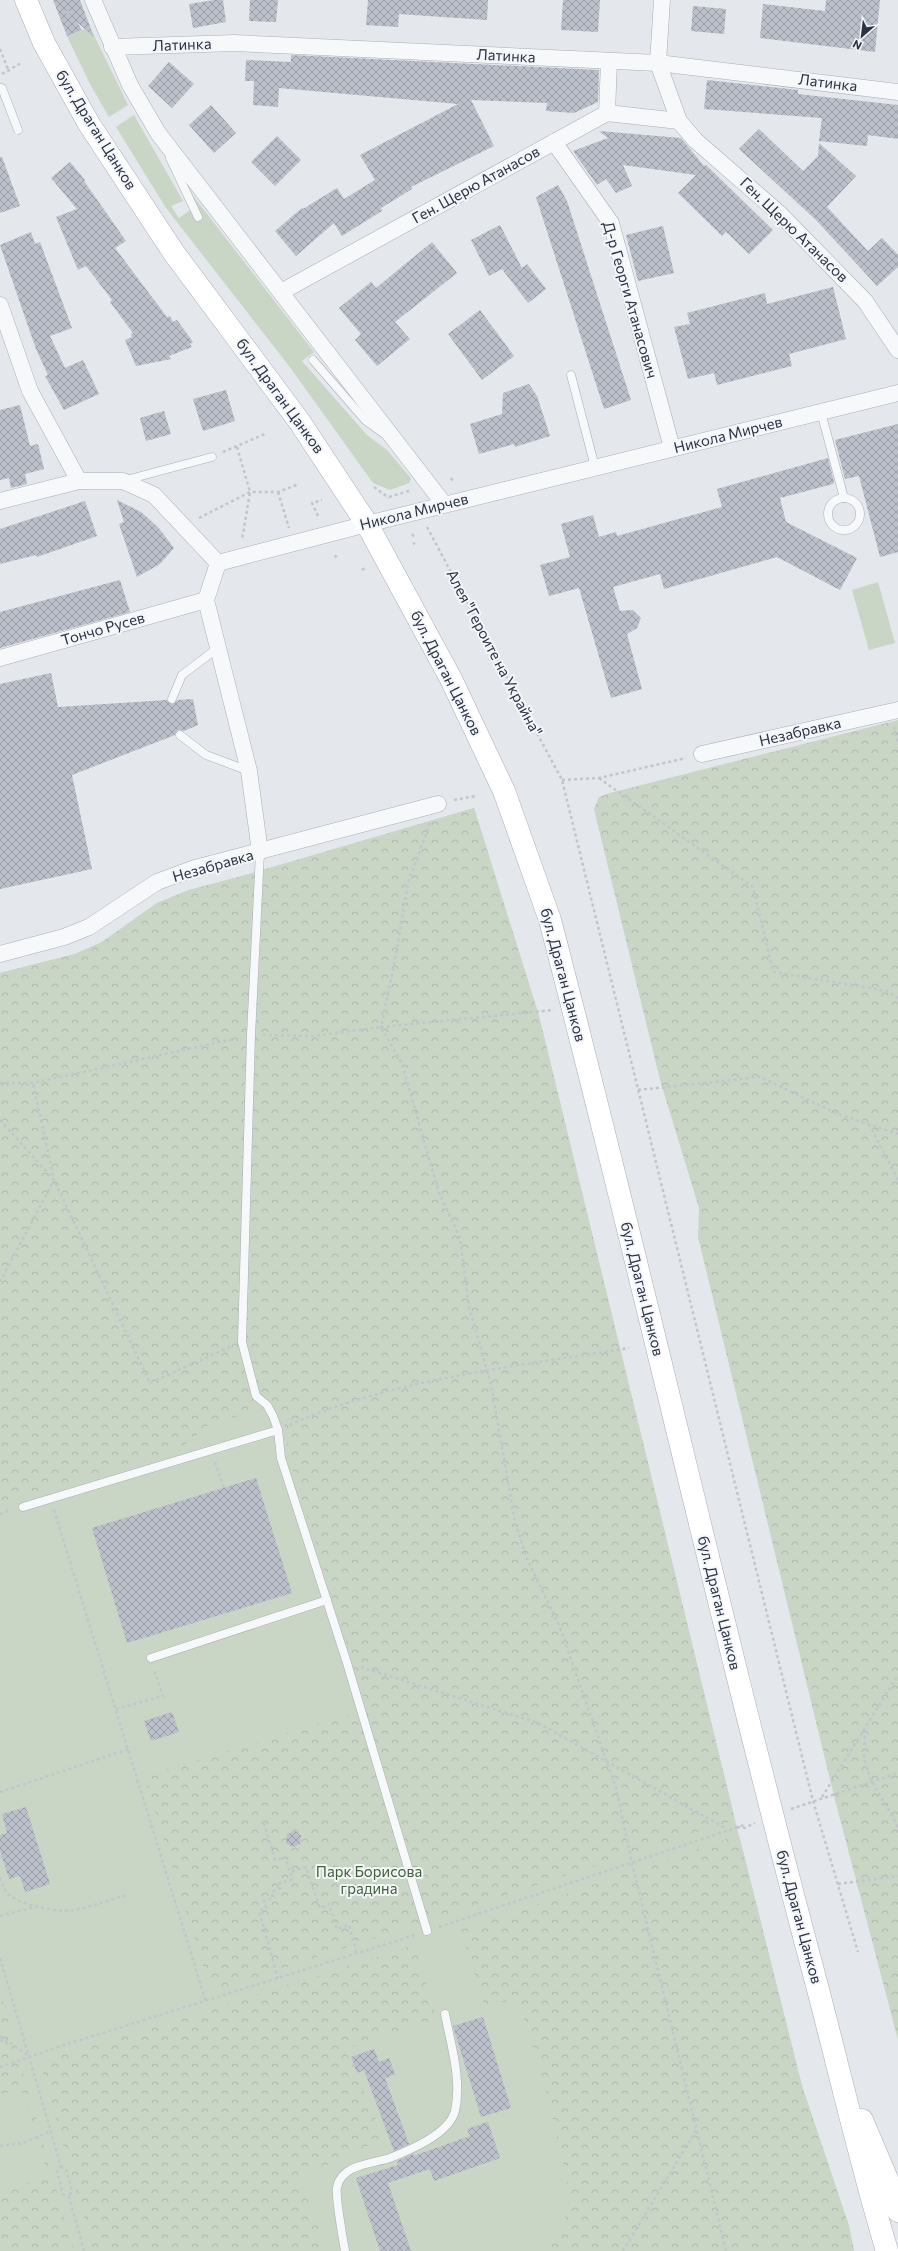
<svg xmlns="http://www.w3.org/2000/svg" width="898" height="2251" font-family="Commissioner,sans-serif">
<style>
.green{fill:#c9d6c5}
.forest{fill:url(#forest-crowns)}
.building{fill:url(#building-cross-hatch)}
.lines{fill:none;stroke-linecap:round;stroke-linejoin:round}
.service-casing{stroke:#a9aeb7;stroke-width:9}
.minor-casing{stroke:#a9aeb7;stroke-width:17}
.secondary-casing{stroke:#a9aeb7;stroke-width:23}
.path{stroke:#c2c5cb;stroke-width:2.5;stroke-dasharray:3 3;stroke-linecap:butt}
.service{stroke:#f7f8fa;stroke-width:8}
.minor{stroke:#f7f8fa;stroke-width:16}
.secondary{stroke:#fff;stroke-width:22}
.labels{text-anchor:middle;stroke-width:4;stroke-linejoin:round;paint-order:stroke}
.street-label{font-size:15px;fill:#2b3445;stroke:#f4f6f9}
.park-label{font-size:15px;fill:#3f6138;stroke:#f4f6f9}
</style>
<defs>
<pattern id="forest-crowns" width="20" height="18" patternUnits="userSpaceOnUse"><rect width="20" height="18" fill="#c9d6c5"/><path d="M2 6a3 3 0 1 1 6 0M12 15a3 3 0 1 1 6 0" fill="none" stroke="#adb8ab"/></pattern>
<pattern id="building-cross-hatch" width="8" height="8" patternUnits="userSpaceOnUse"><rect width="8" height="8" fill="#bbc0ca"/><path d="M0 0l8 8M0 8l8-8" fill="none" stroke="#989da6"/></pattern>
</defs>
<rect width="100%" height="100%" fill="#e4e7ec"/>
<g class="green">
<path d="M 90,27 L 128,105 L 109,117 L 90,84 L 67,36 Z"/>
<path d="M 134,115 L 183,201 L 171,206 L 179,218 L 197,205 L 190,192 L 314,352 L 302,361 L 367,435 L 387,450 L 409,476 L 411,479 L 409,483 L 390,490 L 373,483 L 289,366 L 166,208 L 116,127 Z"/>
<path d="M 878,582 L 895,643 L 869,650 L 852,590 Z"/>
<path d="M 474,808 L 539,1016 L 735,1820 L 802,2086 L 849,2226 L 854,2251 L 0,2251 L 0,973 L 75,954 L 102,942 L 157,903 L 189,890 L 242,876 Z"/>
</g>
<g class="forest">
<path d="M 898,720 L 898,2040 L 835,1800 L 698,1237 L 699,1208 L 660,1080 L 594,809 L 599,797 L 610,793 Z"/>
<path d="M 474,808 L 539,1016 L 735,1820 L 211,1992 L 144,1776 L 367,1709 L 289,1458 L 285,1427 L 277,1404 L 208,1425 L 181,1448 L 0,1504 L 0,973 L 75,954 L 102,942 L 157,903 L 189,890 L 242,876 Z"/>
<path d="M 739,1835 L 802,2086 L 849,2226 L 854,2251 L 541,2251 L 546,2248 L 566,2216 L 569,2190 L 550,2106 L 518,1998 L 485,2007 L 460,1930 Z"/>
<path d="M 415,1945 L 437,2019 L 346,2049 L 384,2138 L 300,2178 L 327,2251 L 93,2251 L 40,2062 Z"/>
<path d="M 0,1991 L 74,2251 L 0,2251 L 0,2197 L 47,2173 L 21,2088 L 0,2095 Z"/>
</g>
<g class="building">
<path d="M 53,0 L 80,0 L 94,37 L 77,22 L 82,30 L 67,36 Z"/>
<path d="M 214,0 L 223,0 L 226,22 L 193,28 L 189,4 Z"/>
<path d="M 250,0 L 278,0 L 276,22 L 249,21 Z"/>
<path d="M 368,0 L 488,0 L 487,20 L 399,14 L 398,27 L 366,25 Z"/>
<path d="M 563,0 L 600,0 L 598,32 L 561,30 Z"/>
<path d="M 826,0 L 880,0 L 875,52 L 760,38 L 763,4 L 825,11 Z"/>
<path d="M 693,6 L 726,9 L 724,34 L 691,31 Z"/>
<path d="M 291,55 L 599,70 L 598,102 L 574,113 L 546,111 L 547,103 L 471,100 L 494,146 L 411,187 L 412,189 L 381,208 L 382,211 L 342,236 L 334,223 L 296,256 L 275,231 L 302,208 L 303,209 L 337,188 L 344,199 L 375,180 L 360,155 L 458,104 L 279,88 L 278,107 L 253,105 L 254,81 L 245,81 L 246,60 L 291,62 Z"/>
<path d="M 169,62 L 194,84 L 172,108 L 148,86 Z"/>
<path d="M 707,80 L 798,90 L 798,94 L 898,105 L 898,139 L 868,135 L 867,146 L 819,141 L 822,118 L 704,109 Z"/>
<path d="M 211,105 L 236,133 L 214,153 L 189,125 Z"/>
<path d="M 759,129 L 803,171 L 818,156 L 819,143 L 856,176 L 827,207 L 868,251 L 882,238 L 898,255 L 898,267 L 877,286 L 816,220 L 739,149 Z"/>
<path d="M 599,131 L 681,138 L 704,166 L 706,165 L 773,230 L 749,254 L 726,232 L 722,236 L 678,193 L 696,175 L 623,165 L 632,186 L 616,193 L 606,179 L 597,185 L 573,151 L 608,138 Z"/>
<path d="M 277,136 L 301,160 L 275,186 L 251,162 Z"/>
<path d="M 0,157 L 2,157 L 20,206 L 0,213 Z"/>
<path d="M 70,162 L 85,180 L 84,181 L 126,241 L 115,248 L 167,317 L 170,316 L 173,322 L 177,320 L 193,342 L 190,344 L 192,347 L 169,356 L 171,359 L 136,366 L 125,340 L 132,337 L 131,334 L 133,333 L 110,302 L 112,300 L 86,266 L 78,270 L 56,217 L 77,209 L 51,178 Z"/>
<path d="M 558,185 L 567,201 L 631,400 L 604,409 L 536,197 Z"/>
<path d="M 500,225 L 522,268 L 527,264 L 546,289 L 528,303 L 502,269 L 489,276 L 471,240 Z"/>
<path d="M 663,226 L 674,273 L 638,281 L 626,235 Z"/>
<path d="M 31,232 L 35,244 L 40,242 L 72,328 L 50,336 L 65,368 L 83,360 L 99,394 L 64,410 L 45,376 L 48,375 L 36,349 L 0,245 Z"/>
<path d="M 432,242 L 457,273 L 395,322 L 410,339 L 377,366 L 355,340 L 361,334 L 339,308 L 371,282 L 376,288 Z"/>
<path d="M 833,287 L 846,339 L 789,354 L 792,366 L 717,385 L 714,373 L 688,379 L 674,327 L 690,324 L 687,313 L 765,293 L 767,304 Z"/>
<path d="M 480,310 L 514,356 L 482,380 L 448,334 Z"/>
<path d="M 529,384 L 537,396 L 550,436 L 515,447 L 514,444 L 479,454 L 470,424 L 502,414 L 503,393 Z"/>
<path d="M 226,390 L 235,421 L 203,431 L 193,399 Z"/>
<path d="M 20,405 L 30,446 L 38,444 L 44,469 L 25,474 L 27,484 L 11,488 L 9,478 L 0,480 L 0,410 Z"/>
<path d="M 164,411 L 171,434 L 146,441 L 140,418 Z"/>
<path d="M 898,424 L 898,552 L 880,557 L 859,476 L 845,479 L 835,440 Z"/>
<path d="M 828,458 L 834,482 L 833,484 L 780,498 L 786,522 L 857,558 L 840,590 L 777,557 L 664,589 L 660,574 L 613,587 L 620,611 L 633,610 L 641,618 L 637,628 L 627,634 L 642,689 L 611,698 L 579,588 L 549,596 L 540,565 L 570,557 L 561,524 L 593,515 L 599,537 L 616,532 L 617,536 L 722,507 L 717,489 Z"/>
<path d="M 117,500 L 141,512 L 158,527 L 174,548 L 160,564 L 137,577 L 119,524 L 124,522 Z"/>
<path d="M 85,501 L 97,536 L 37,557 L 36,555 L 0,564 L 0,529 Z"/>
<path d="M 120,580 L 130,612 L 0,648 L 0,612 Z"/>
<path d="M 51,673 L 58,707 L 167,700 L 172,704 L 178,700 L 193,699 L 198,725 L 184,731 L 178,730 L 175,735 L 72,775 L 92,869 L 0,889 L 0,684 Z"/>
<path d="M 256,1478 L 292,1593 L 127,1643 L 92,1528 Z"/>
<path d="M 172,1712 L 179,1732 L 151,1741 L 144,1721 Z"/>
<path d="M 26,1807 L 50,1884 L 25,1892 L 20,1876 L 9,1879 L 0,1850 L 0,1835 L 7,1833 L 2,1814 Z"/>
<path d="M 295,1831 L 301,1836 L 300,1844 L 293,1847 L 286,1843 L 287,1834 Z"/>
<path d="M 483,2017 L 511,2108 L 481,2117 L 453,2026 Z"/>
<path d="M 374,2049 L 379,2062 L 389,2058 L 395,2074 L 385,2078 L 409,2144 L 394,2151 L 364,2070 L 357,2073 L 351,2057 Z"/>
<path d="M 488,2122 L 500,2158 L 434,2181 L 430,2169 L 388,2183 L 411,2251 L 380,2251 L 356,2178 L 398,2165 L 397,2161 L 413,2154 L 413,2156 L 470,2136 L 467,2129 Z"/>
</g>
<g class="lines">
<defs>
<g id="service">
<path d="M 0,88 L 2,88 L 18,130"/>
<path d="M 170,158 L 198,217"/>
<path d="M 313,360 L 365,420 L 383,433"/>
<path d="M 571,375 L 595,467"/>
<path d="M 821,412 L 844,498"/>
<path d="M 126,480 L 212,457"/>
<circle cx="844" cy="514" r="16"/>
<path d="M 172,699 L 182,675 L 219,647"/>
<path d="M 180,735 L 206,755 L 249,771"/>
<path d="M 260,852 L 251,1035 L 242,1342 L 256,1396 L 267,1405 L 273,1416 L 278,1430 L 281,1458 L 347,1663 L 427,1931"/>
<path d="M 23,1507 L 278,1430"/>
<path d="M 151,1658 L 327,1600"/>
<path d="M 345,2251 C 343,2239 335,2196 337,2187 C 342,2164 372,2164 390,2158 C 410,2150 449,2134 455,2111 C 462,2080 451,2045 445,2014"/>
</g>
<g id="minor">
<path d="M 93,0 L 130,85 L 158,133 L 444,504"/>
<path d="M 662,0 L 658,63 L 679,121 L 695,140 L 780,214 L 865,301 L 898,350"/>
<path d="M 112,47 L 235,43 L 658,63 L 898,92"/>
<path d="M 607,113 L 609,61"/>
<path d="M 554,142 L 611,223 L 672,448"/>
<path d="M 281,292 L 607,113 L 679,121"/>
<path d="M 0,305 L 30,391 L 79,481"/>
<path d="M 0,501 L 79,481 L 123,481 L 154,495 L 218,563"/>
<path d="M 218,563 L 367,524 L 898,393"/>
<path d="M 218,563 L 206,600 L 249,771 L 260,852"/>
<path d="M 0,658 L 206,600"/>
<path d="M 702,754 L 898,710"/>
<path d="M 0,954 L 64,937 L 89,927 L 157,882 L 195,868 L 438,804"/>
</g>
<g id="secondary">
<path d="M 26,0 L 44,43 L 89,124 L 174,253 L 299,421 L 367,524 L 451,679 L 504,791 L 550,920 C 642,1272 721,1626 815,1978 C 839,2069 860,2161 887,2251"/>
<path d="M 862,2120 L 887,2179 L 898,2211"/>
</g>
</defs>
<use href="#service" class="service-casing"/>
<use href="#minor" class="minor-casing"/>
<use href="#secondary" class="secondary-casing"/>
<g class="path">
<path d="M 67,11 L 69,16 L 71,15"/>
<path d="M 0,49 L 9,72"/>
<path d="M 2,74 L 21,63"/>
<path d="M 237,447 L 250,492 L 242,540"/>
<path d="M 223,452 L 265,434"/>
<path d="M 451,478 L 454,483"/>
<path d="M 374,487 L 389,498"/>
<path d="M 278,492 L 289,528"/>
<path d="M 389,497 L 412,490"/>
<path d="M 318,516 L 312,503 L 322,500"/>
<path d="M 199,518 L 250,492 L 278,492 L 299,484"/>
<path d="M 427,527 L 562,780 L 813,1801 L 858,1952"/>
<path d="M 412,534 L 415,538"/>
<path d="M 413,544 L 415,543"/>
<path d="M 335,555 L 337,559"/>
<path d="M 362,570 L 366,567"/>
<path d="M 894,727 L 898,742"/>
<path d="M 599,778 L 753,887 L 773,972 L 887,991 L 898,998"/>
<path d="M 562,780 L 599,778 L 686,758"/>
<path d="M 454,800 L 476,796"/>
<path d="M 430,823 L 408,883 L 394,965 L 381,1027 L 554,1010"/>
<path d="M 263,1035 L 313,1036 L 381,1027 L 402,1064 L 438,1190 L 460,1238 L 469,1306 L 491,1385 L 515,1521 L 526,1557 L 559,1625 L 616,1788 L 632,1863 L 726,2251"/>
<path d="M 0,1083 L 33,1083 L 238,1038"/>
<path d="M 638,1090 L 760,1077 L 838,1114 L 898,1134"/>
<path d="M 0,1120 L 54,1180 L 150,1383 L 230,1347"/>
<path d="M 869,1124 L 898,1180"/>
<path d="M 0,1282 L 54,1180 L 33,1083"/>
<path d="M 290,1425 C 390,1379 520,1366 629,1348"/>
<path d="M 215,1462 L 224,1488"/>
<path d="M 54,1510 L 206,2002"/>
<path d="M 0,1514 L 11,1510"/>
<path d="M 361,1667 L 538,1723 L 727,1829"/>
<path d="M 116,1709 L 163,1696 L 154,1670"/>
<path d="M 865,1730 C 865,1740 863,1752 865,1762 C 870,1787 890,1806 898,1829"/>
<path d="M 0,1792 L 129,1749"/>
<path d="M 822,1797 L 898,1675"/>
<path d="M 791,1809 L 898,1773"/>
<path d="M 264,1823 L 275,1860 L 285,1857 L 290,1872"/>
<path d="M 737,1827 L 745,1828 L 755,1823"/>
<path d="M 0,1857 L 2,1857"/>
<path d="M 0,1878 C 2,1883 3,1887 6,1892 C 16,1904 58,1913 73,1910 C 91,1907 109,1900 127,1895"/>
<path d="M 838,1884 L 898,1876"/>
<path d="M 0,1916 L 39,1906"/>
<path d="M 439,1927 L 744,1825"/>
<path d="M 0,1958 L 61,2166"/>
<path d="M 278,1979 L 259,1911 L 266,1908 L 264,1901 L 273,1898 L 272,1892 L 281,1888 L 280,1883 L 292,1879 L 290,1872 L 306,1867 L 320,1908 L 329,1904 L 337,1929 L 349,1925 L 357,1954"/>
<path d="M 0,2036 L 29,2056"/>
<path d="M 0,2040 L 11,2045"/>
<path d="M 0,2067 L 58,2047 L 415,1935"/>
<path d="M 0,2146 L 23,2143 L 51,2131"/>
<path d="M 61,2166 L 57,2169 L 57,2172 L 63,2194 L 69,2196"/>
<path d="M 61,2166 L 66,2169 L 72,2191 L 69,2196"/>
<path d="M 69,2196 L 84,2251"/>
<path d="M 623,2251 L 696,2130"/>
</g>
<use href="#service" class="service"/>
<use href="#minor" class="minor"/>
<use href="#secondary" class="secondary"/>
</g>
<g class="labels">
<g class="street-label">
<text transform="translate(182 45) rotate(-2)" y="5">Латинка</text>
<text transform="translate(506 56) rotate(3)" y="5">Латинка</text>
<text transform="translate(828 83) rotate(7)" y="5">Латинка</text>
<text transform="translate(96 130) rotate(58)" y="5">бул. Драган Цанков</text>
<text transform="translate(476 185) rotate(-29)" y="5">Ген. Щерю Атанасов</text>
<text transform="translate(794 230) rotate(44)" y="5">Ген. Щерю Атанасов</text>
<text transform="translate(630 300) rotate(74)" y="5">Д-р Георги Атанасович</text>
<text transform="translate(280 396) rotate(54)" y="5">бул. Драган Цанков</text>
<text transform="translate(728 435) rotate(-14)" y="5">Никола Мирчев</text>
<text transform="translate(414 512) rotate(-14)" y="5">Никола Мирчев</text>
<text transform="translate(103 629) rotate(-16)" y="5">Тончо Русев</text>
<text transform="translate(494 653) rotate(62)" y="5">Алея "Героите на Украйна"</text>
<text transform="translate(446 673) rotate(63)" y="5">бул. Драган Цанков</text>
<text transform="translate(800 732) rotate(-13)" y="5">Незабравка</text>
<text transform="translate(213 866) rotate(-16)" y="5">Незабравка</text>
<text transform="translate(563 975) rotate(75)" y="5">бул. Драган Цанков</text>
<text transform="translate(642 1289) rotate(76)" y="5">бул. Драган Цанков</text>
<text transform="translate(719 1603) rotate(76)" y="5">бул. Драган Цанков</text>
<text transform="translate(799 1917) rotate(75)" y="5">бул. Драган Цанков</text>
</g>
<g class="park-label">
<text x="369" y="1877">Парк Борисова<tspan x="369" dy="17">градина</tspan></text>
</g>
</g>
<g transform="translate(862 36) rotate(208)" stroke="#f4f6f9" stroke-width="3" paint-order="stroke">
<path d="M0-3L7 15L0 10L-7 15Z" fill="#2b3445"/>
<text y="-6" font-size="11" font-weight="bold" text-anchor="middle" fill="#2b3445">N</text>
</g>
</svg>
